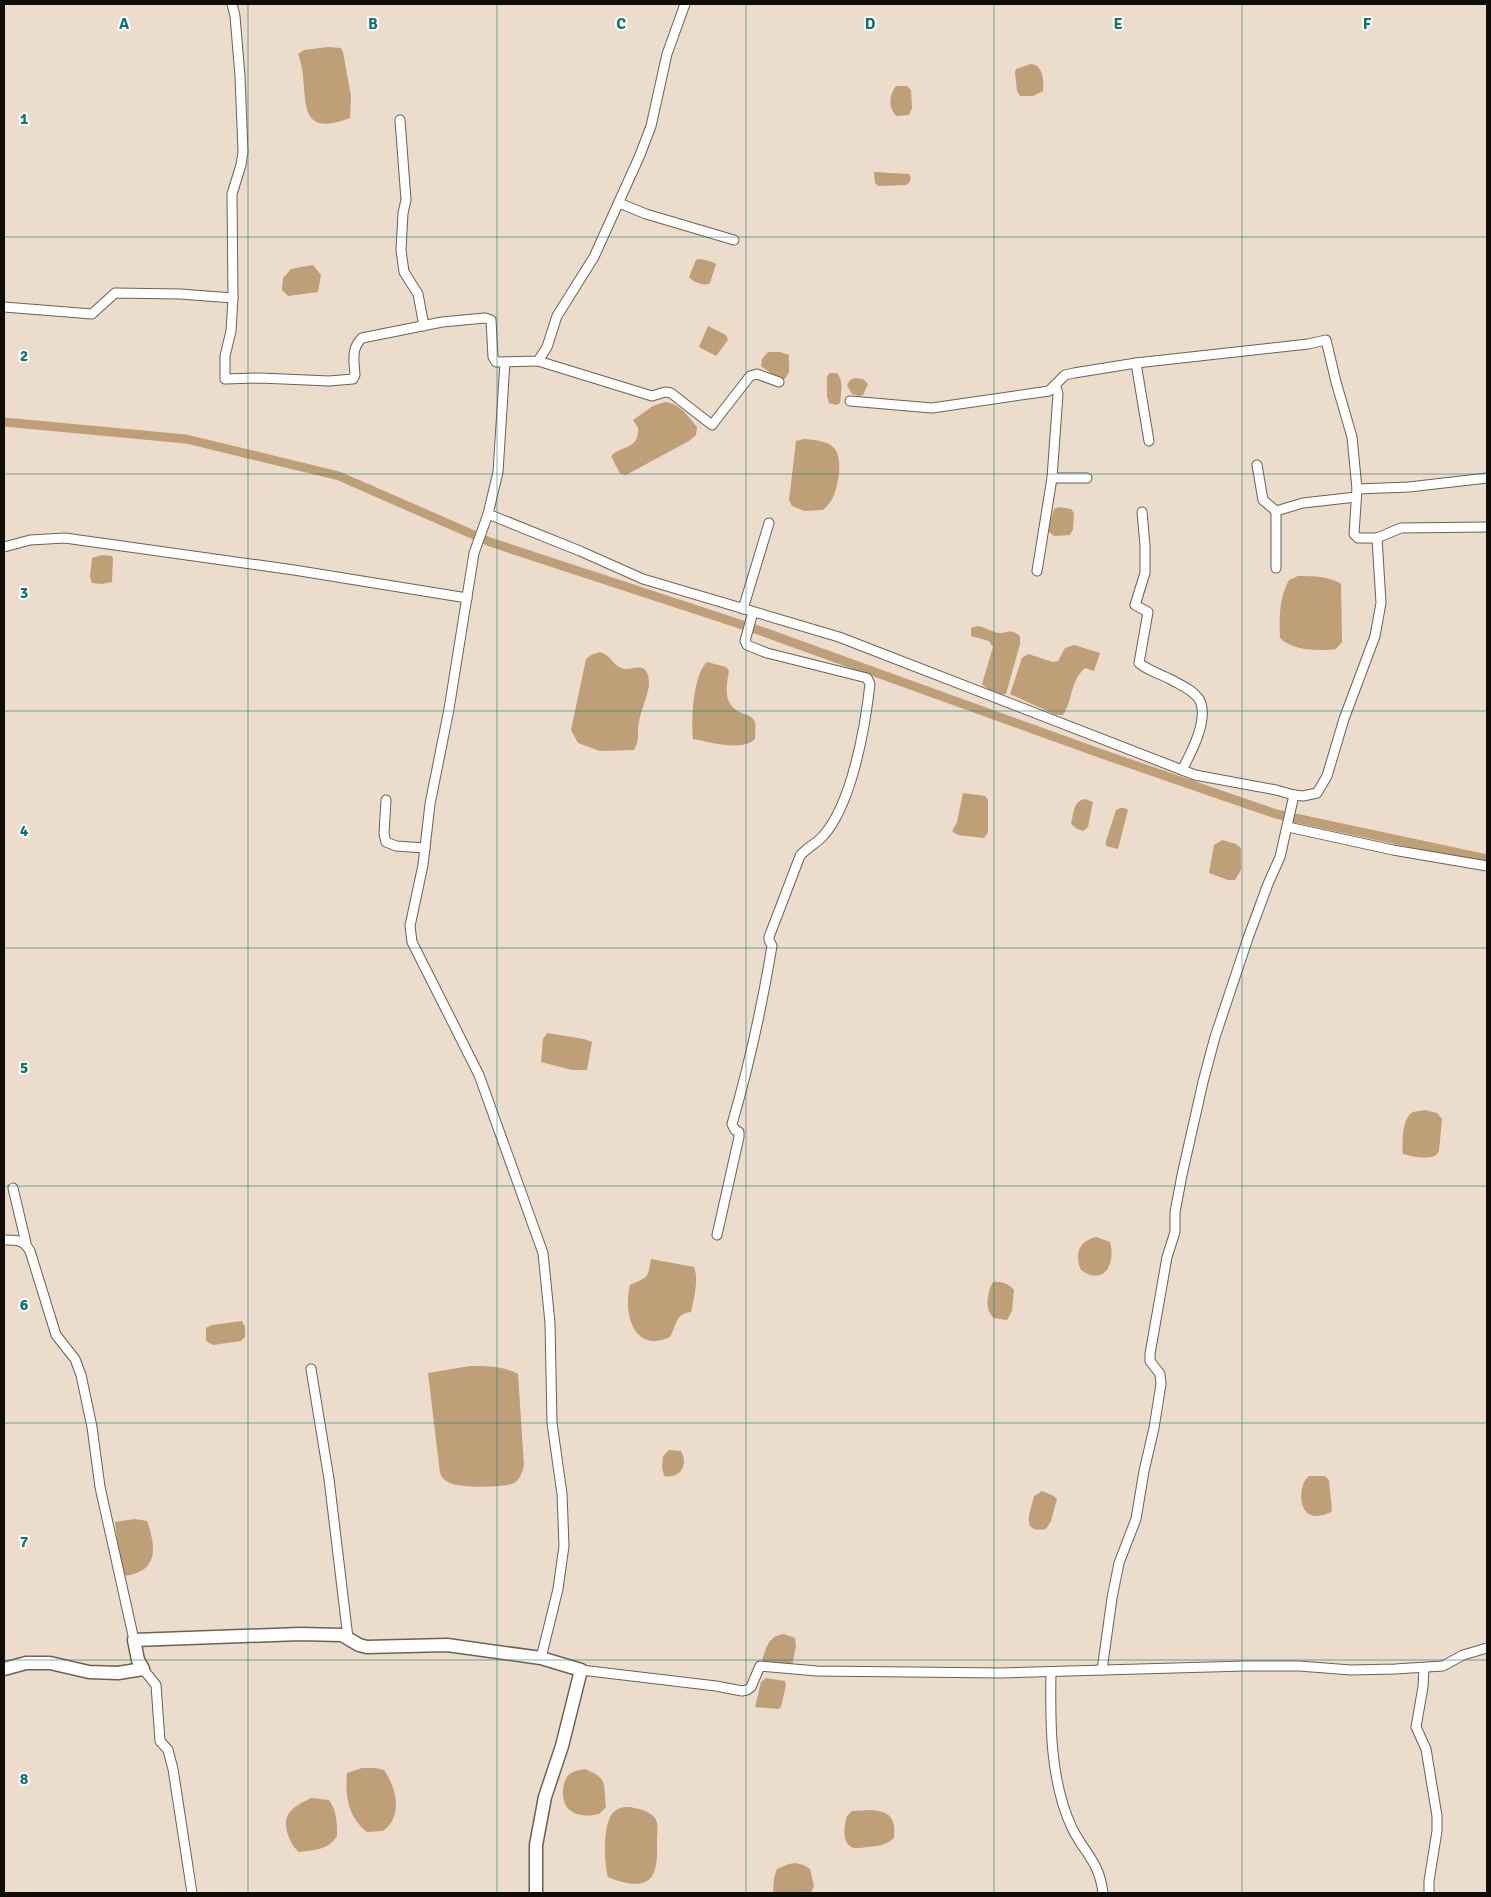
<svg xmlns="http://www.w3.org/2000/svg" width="1491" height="1897" font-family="Signika,sans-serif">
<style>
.water{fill:#bf9f78}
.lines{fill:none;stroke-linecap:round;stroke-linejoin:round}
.canal{stroke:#bf9f78;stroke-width:9}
.street-casing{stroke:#6d6152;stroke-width:11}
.secondary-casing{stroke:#6d6152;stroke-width:15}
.street{stroke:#fff;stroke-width:9}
.secondary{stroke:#fff;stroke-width:12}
.grid{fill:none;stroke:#0f766e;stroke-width:1;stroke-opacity:0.55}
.grid-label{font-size:16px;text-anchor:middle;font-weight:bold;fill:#0f766e;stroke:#fff;stroke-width:4;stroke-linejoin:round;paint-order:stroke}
</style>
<rect width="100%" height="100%" fill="#ebdccc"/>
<g class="water">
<path d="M 328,47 L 341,48 L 343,52 L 351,96 L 350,118 C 290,141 312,89 298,54 L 304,50 Z"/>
<path d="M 1031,64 C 1043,65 1044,80 1043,91 L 1033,96 L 1020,96 L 1017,91 L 1015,72 L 1016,69 Z"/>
<path d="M 896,86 L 907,86 L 911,90 L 912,108 L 909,115 L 896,116 C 888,107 889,95 896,86 Z"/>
<path d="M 874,172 L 909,174 L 911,178 L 909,183 L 906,185 L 878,186 L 875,183 Z"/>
<path d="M 700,259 L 710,261 L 716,264 L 710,283 C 704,287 693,282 689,277 L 696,260 Z"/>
<path d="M 313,265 L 321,275 L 318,292 L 288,296 L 282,290 L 283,278 L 291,269 Z"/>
<path d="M 708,326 L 726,335 L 728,340 L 716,356 L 699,347 Z"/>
<path d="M 768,352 L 780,352 L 789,355 L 789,372 L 785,379 L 776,377 L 761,366 L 762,359 Z"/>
<path d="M 830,373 L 837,373 C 844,381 841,393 840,403 L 836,405 L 829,403 L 827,396 L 827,376 Z"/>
<path d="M 855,378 L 863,379 L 868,384 L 863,395 L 860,396 L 852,394 L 847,385 L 850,380 Z"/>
<path d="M 665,402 C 679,403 688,416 697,427 L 696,435 L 689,441 L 626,475 L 620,474 L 611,456 C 622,445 639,450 638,428 L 633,420 L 653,406 Z"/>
<path d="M 804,439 C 814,440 826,440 834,448 C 844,459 838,489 831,501 C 829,504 826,507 823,510 L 804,511 L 792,506 L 789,500 L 796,441 Z"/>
<path d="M 1059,507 L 1071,509 L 1074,513 L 1073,529 L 1070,535 L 1054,536 L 1049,532 L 1049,526 L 1054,509 Z"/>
<path d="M 102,555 L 112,556 L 113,559 L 112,582 L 102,584 L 92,583 L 90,577 L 92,558 Z"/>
<path d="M 1298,576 C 1312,576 1329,576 1341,584 L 1342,642 L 1336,649 C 1319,651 1293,651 1280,638 C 1279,618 1279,598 1289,580 Z"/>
<path d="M 978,626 C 984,627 995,633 999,633 C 1009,633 1010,628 1020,636 L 1020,644 L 1006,694 C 997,696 988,690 982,684 L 993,647 L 989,641 L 971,636 L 971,628 Z"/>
<path d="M 1074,645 L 1100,653 L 1094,671 L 1085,668 C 1070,681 1073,700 1063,715 L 1056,715 L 1010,694 L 1022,658 L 1028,654 L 1053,662 L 1058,661 L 1065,648 Z"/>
<path d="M 600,652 C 612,656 612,664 621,668 C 629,672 640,663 646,671 C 649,675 649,682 649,686 C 646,702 638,715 638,732 C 638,740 638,742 634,750 L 600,751 L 578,743 L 571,730 L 586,659 L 591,655 Z"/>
<path d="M 707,662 L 726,667 L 729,671 C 727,682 723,700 735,709 C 741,715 751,713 755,722 C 756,726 755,734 755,739 C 742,752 710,742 693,739 C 691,720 693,675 707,662 Z"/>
<path d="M 963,793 L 985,796 L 988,800 L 988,832 L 984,838 L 958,835 L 952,831 L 957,822 Z"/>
<path d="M 1085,799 L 1093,802 L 1088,827 L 1083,831 L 1077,829 L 1071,824 C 1074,813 1073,801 1085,799 Z"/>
<path d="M 1120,808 L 1125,808 L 1128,810 L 1118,849 L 1106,846 L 1106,841 L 1116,810 Z"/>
<path d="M 1222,840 L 1236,844 L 1241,848 L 1241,870 L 1235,880 L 1228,880 L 1209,873 L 1214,845 Z"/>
<path d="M 547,1033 L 584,1039 L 592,1042 L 587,1070 L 572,1070 L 541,1062 L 543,1039 Z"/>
<path d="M 1425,1110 L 1437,1113 L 1442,1119 L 1439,1151 L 1435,1156 C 1423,1159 1414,1157 1403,1154 C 1402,1143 1402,1117 1413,1112 C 1416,1111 1422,1111 1425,1110 Z"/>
<path d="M 1096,1237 L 1110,1242 C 1116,1263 1104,1287 1081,1270 C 1074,1254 1079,1241 1096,1237 Z"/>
<path d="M 651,1259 L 694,1267 C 699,1279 694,1299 691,1312 C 674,1315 678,1323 670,1337 C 633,1354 623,1312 630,1285 C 649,1276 647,1280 651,1259 Z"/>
<path d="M 993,1282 C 1001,1281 1009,1284 1014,1290 L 1012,1311 L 1007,1320 L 994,1318 C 984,1310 987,1292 993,1282 Z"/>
<path d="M 242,1321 L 245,1327 L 245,1337 L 241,1341 L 213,1345 L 206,1341 L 206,1328 L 212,1325 Z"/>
<path d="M 470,1366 C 486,1366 504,1366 518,1374 L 524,1466 C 522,1472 520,1480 514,1483 C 504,1488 461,1488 450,1483 C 445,1481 442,1478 440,1473 L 428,1373 Z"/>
<path d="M 669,1450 L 681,1451 C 689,1465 680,1479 664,1476 L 662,1467 L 663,1456 Z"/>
<path d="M 1309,1476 L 1325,1476 L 1329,1480 L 1332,1511 C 1327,1515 1322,1515 1317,1516 C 1297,1517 1298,1484 1309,1476 Z"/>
<path d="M 1042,1491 L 1054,1496 L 1057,1499 L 1051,1521 L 1046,1529 C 1019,1534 1031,1511 1034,1496 Z"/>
<path d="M 135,1519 L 147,1521 C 157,1549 158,1573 122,1576 L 115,1522 Z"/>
<path d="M 784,1634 L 795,1638 L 796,1646 L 792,1666 L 764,1664 L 762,1660 C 767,1647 768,1636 784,1634 Z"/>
<path d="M 766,1678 L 785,1681 L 786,1685 L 781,1707 L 778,1709 L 755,1707 L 761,1682 Z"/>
<path d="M 362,1768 L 375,1768 L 384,1770 C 397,1789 403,1816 383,1831 L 367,1832 C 348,1817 345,1796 347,1773 Z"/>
<path d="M 585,1769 C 609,1779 603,1783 606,1807 L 599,1814 C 590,1816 579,1817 571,1811 C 561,1804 561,1787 567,1777 C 571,1771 579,1770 585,1769 Z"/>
<path d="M 311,1798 L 329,1800 C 337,1811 337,1823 337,1836 C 328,1850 315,1850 299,1852 C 293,1847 291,1842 288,1835 C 281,1813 293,1807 311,1798 Z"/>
<path d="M 630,1807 C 639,1809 648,1810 655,1818 C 659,1824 657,1833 657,1841 C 657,1852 658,1867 652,1876 C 643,1890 620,1882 608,1877 C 604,1863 602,1820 615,1811 C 619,1807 625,1807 630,1807 Z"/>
<path d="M 870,1810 C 890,1811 896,1818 894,1838 C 885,1846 878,1846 867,1847 C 864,1847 858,1849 855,1848 C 841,1846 844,1825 847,1816 L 852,1811 Z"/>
<path d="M 795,1863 L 804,1865 L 810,1869 L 814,1886 L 811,1893 L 773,1893 L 774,1878 L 777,1869 L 789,1864 Z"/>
</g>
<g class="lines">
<path class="canal" d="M 4,422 L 186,439 L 339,476 L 490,542 L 761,631 L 1102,754 L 1276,814 L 1487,859"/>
<defs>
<g id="street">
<path d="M 232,4 L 235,16 L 240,76 L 243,152 L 241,165 L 232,194 L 233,298 L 231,331 L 225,356 L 225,379 L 260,378 L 329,381 L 353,379 L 355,375 C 354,361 351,348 362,338 L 442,322 L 485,318 L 491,320 L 493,357 L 496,362 L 538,361 L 547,347 L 557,316 L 594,257 L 640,155 L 651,126 L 667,54 L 685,4"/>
<path d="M 400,120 L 406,200 L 403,213 L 401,250 L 404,272 L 418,294 L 424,326"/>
<path d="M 619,203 L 646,214 L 734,240"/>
<path d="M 4,307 L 92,314 L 115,293 L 180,294 L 233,298"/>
<path d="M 538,361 L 652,396 L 665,392 L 671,393 L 712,425 L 750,376 L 757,374 L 779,382"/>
<path d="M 505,362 L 498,472 L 488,514 L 580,551 L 643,579 L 839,637 L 1195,775 L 1276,790 L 1294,795 L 1303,796 L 1317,793 L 1327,776 L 1344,719 L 1375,636 L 1381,603 L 1377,538 L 1358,538 L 1354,534 L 1357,489"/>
<path d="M 1136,363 L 1149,441"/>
<path d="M 1056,387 L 1058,394 L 1052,478 L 1087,478"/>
<path d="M 850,401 L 932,408 L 1049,391 L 1065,375 L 1074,373 L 1136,363 L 1308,344 L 1326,340 L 1336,382 L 1352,437 L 1357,489 L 1409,487 L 1487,478"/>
<path d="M 1257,465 L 1263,500 L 1276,511 L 1303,503 L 1356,497"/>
<path d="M 1276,511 L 1276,568"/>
<path d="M 1142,512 L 1145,545 L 1145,573 L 1135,605 L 1148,612 L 1139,663 C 1147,670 1160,674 1170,679 C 1180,685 1192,689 1199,699 C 1210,718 1191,753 1182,770"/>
<path d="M 488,514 L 474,553 L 449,709 L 430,804 L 423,865 L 410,926 L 412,942 L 479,1075 L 543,1253 L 550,1323 L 552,1423 L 562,1494 L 564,1546 L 558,1589 L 541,1658"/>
<path d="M 1377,538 L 1401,528 L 1487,527"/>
<path d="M 4,547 L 30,540 L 65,538 L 294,570 L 467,598"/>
<path d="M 1037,571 L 1052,478"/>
<path d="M 743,609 L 769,523"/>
<path d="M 386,800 L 384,834 L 386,842 L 396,846 L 425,848"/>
<path d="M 1288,827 L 1393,850 L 1487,866"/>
<path d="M 13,1188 L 26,1243"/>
<path d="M 717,1235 L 739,1137 L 739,1132 L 735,1130 L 732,1124 C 749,1066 762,1006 772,946 L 769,940 L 769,937 L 800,856 C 806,848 816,844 823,836 C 852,804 865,728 870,684 L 867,678 L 767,653 L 747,645 L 745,641 L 753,612"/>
<path d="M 4,1240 C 16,1240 23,1239 30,1251 L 56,1335 L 75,1359 L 81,1375 L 92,1427 L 100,1487 L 134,1640"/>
<path d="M 311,1369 L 329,1479 L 348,1638"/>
<path d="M 1424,1668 L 1423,1687 L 1416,1727 L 1426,1749 L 1437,1816 L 1437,1831 L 1429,1881 L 1429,1893"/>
<path d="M 143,1669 L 156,1685 L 160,1741 L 168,1750 L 173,1769 L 192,1893"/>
<path d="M 581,1670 L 716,1686 L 742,1691 L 747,1690 L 751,1687 L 760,1666 L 817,1671 L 1001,1673 L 1245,1666 L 1299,1666 L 1351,1670 L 1395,1669 L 1443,1666 L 1463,1655 L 1487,1648"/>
<path d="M 1102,1670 L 1112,1598 L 1119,1563 L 1136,1519 L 1144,1471 L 1154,1428 L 1161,1384 L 1160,1374 L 1150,1361 L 1150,1354 L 1167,1257 L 1175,1232 L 1175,1212 L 1182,1175 L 1203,1082 L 1215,1037 L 1248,938 L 1268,884 L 1280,857 L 1294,795"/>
<path d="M 1051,1672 C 1050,1723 1050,1781 1072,1828 C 1085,1854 1099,1861 1103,1893"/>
</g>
<path id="secondary" d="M 4,1669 L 26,1663 L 50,1663 L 89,1672 L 118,1673 L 143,1669 L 138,1660 L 134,1640 L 300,1634 L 342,1635 L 359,1645 L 367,1647 L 447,1645 L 541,1658 L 581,1670 L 562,1746 L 545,1797 L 536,1845 L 536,1893"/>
</defs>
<use href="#street" class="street-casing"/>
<use href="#secondary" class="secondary-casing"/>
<use href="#street" class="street"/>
<use href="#secondary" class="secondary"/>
</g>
<path class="grid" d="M 248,4 L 248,1893M 497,4 L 497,1893M 746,4 L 746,1893M 994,4 L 994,1893M 1242,4 L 1242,1893M 4,237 L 1487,237M 4,474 L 1487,474M 4,711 L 1487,711M 4,948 L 1487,948M 4,1186 L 1487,1186M 4,1423 L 1487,1423M 4,1660 L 1487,1660"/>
<g class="grid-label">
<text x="124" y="29">A</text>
<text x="373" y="29">B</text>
<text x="621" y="29">C</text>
<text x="870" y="29">D</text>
<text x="1118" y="29">E</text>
<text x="1367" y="29">F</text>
<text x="24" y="124">1</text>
<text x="24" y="361">2</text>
<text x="24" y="598">3</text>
<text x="24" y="836">4</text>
<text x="24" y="1073">5</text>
<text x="24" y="1310">6</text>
<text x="24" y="1547">7</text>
<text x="24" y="1784">8</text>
</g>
<rect width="1491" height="1897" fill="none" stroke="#100c07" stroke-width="10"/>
</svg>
